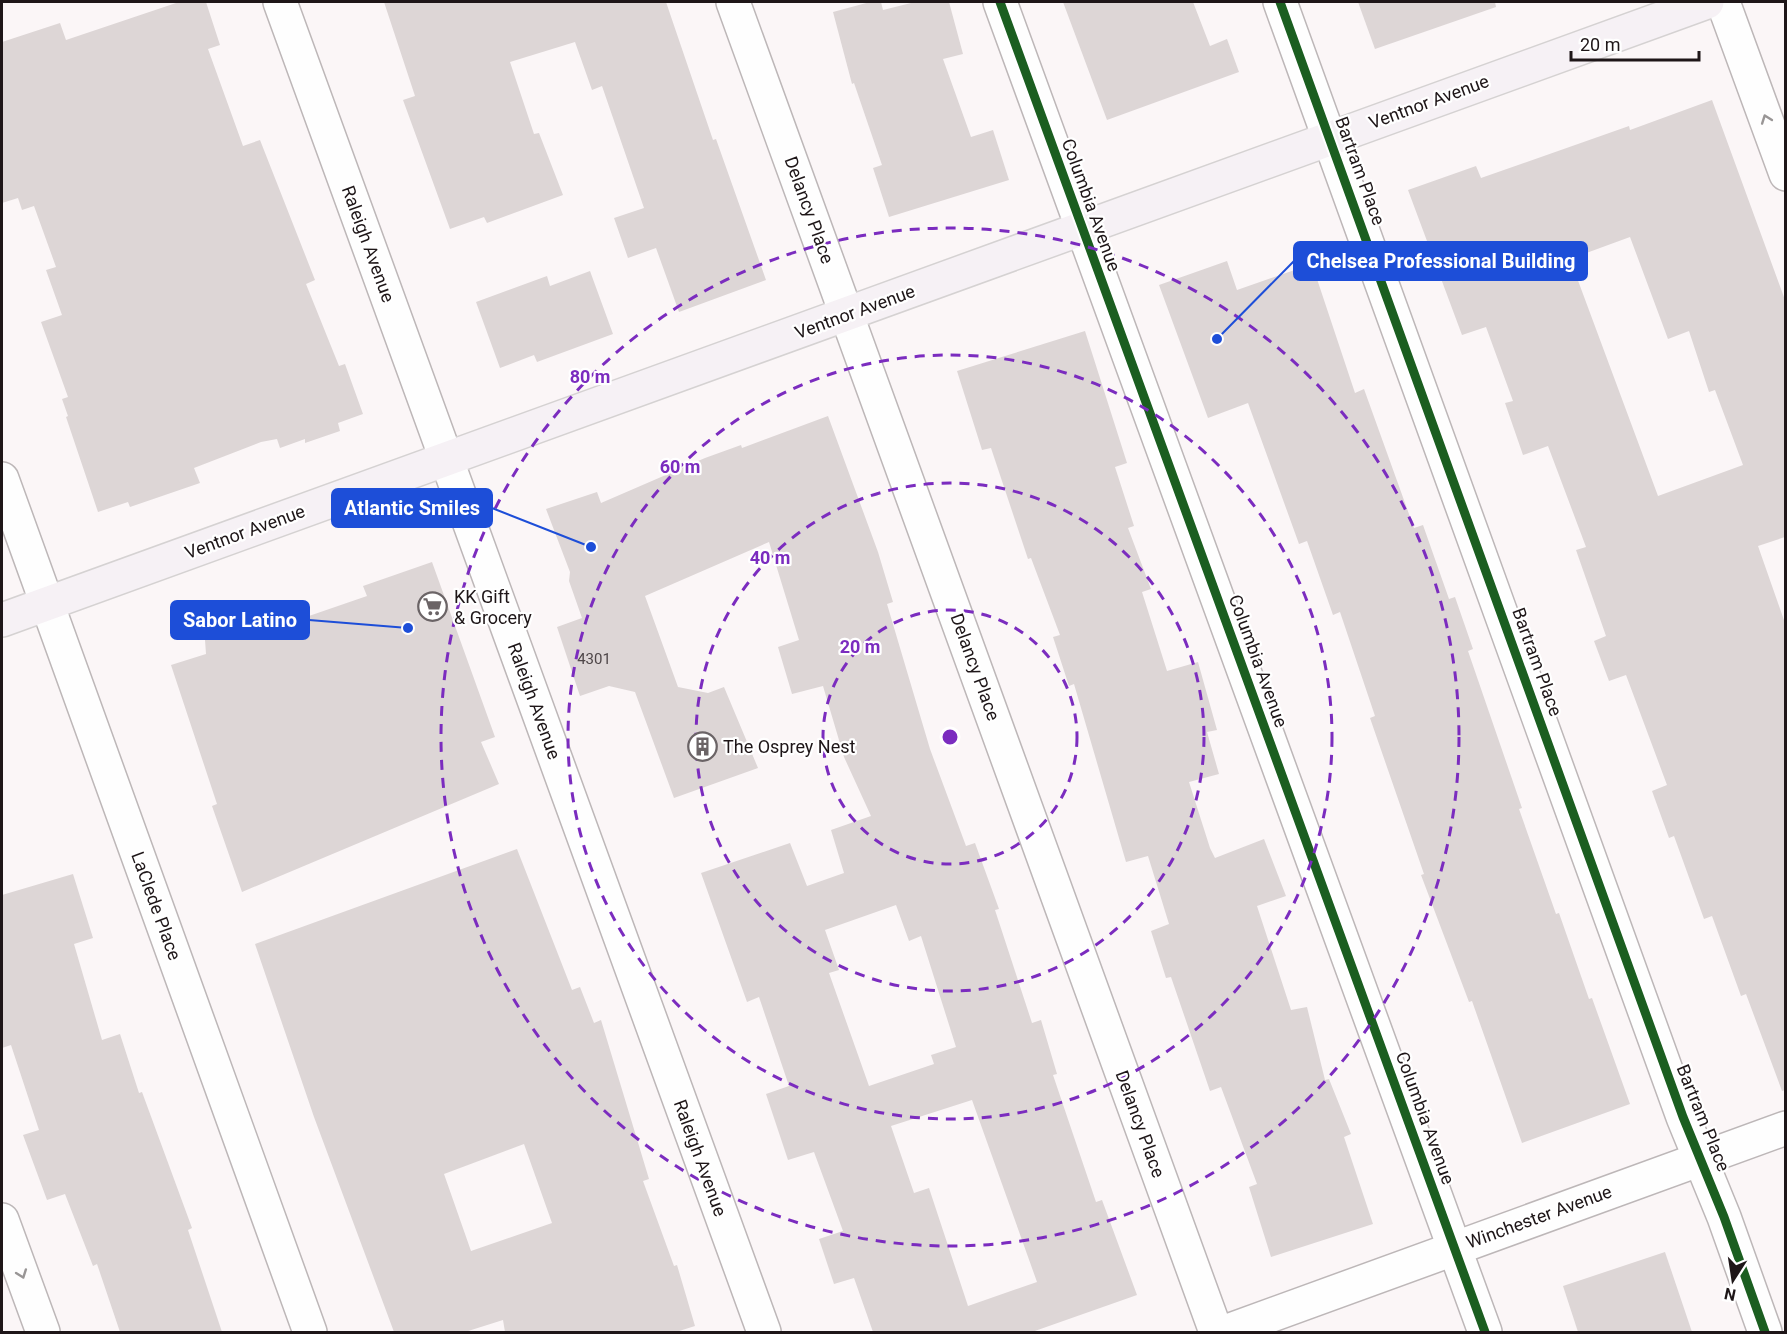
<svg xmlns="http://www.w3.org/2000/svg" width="1787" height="1334" font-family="Roboto,sans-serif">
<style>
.building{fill:#ddd6d6;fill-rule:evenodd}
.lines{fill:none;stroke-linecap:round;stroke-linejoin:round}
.street-casing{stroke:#bdb7b8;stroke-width:36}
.primary-casing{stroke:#d5d2d2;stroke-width:36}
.street{stroke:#fefefe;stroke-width:33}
.primary{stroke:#f6f1f5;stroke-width:33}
.cycleway-casing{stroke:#fff;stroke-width:13}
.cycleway{stroke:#1b5e20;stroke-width:9}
.oneway{stroke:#999696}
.ring{fill:none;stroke:#7b2cbf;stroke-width:3;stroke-dasharray:10 8}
.labels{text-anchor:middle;stroke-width:4.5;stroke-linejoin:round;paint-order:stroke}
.number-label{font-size:15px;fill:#4e4648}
.street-label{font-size:18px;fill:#1e1618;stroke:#fff}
.poi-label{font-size:18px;fill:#1e1618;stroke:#fff;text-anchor:start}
.centre{fill:#7b2cbf;stroke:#fff;stroke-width:3}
.ring-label{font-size:18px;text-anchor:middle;font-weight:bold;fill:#7b2cbf;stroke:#fff;stroke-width:4.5;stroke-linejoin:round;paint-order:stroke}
.leader{fill:none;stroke:#1d4ed8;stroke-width:2}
.callout-dot{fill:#1d4ed8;stroke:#fff;stroke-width:2}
.callout{fill:#1d4ed8;stroke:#1d4ed8;stroke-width:2}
.callout-label{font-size:20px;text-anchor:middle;font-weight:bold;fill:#fff}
</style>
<rect width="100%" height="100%" fill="#fbf6f7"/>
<g class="building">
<path d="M 179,2 L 206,2 L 220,45 L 208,49 L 243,146 L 260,140 L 315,280 L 306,284 L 339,366 L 345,364 L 363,414 L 338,423 L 340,431 L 305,443 L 305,439 L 280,448 L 277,439 L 261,442 L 194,468 L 200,483 L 130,507 L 128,502 L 98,512 L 66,417 L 68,416 L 62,399 L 68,397 L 41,322 L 62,315 L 46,270 L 56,267 L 34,206 L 22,210 L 18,198 L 2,203 L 2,42 L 60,23 L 66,40 Z"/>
<path d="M 384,2 L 666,2 L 713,140 L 716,139 L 766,280 L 679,312 L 656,248 L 628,258 L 614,218 L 644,208 L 602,86 L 592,90 L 575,42 L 510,62 L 534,134 L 539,133 L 563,195 L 487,223 L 484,217 L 450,229 L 403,100 L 415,96 Z"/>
<path d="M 870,2 L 881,2 L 883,10 L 915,2 L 949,2 L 963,54 L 943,59 L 971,137 L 993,130 L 1009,180 L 889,217 L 873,168 L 882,165 L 854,83 L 852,84 L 833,12 Z"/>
<path d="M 1063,2 L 1193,2 L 1210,46 L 1227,39 L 1239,72 L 1107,120 Z"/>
<path d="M 1358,2 L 1495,2 L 1496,7 L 1375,49 Z"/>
<path d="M 1712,100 L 1785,300 L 1785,537 L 1758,546 L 1785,623 L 1785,1090 L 1782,1091 L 1746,994 L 1741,996 L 1712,916 L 1704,919 L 1674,836 L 1669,838 L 1652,791 L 1667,785 L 1626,675 L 1609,681 L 1594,641 L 1606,636 L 1576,550 L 1586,547 L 1548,446 L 1523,455 L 1505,403 L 1513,401 L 1486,327 L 1462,335 L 1408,190 L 1476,166 L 1481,178 L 1629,126 L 1630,130 ZM 1630,237 L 1668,339 L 1689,331 L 1709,392 L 1715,390 L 1743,465 L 1658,496 L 1570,259 Z"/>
<path d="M 1227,261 L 1237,290 L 1312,264 L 1355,393 L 1364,389 L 1414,528 L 1423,525 L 1449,599 L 1455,597 L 1473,649 L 1468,651 L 1522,808 L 1519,809 L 1556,914 L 1559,913 L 1589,999 L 1592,998 L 1630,1104 L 1522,1143 L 1472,1001 L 1469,1002 L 1421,875 L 1424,874 L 1370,718 L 1375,716 L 1340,612 L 1333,615 L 1307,541 L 1299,544 L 1248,403 L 1208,418 L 1159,285 Z"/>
<path d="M 590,271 L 613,334 L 537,362 L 534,355 L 500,368 L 476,302 L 547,276 L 550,286 Z"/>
<path d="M 1085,331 L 1127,463 L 1115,467 L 1134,526 L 1128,528 L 1151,589 L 1142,592 L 1167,671 L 1198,662 L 1217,730 L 1207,732 L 1219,774 L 1189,782 L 1210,848 L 1215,858 L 1264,839 L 1286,896 L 1257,906 L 1291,1010 L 1307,1007 L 1325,1080 L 1329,1079 L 1351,1134 L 1344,1137 L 1373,1224 L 1271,1257 L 1249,1187 L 1257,1184 L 1221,1087 L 1210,1091 L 1171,977 L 1166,978 L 1151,931 L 1169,924 L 1148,856 L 1126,862 L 1074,684 L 1069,686 L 1053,637 L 1060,635 L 1031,558 L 1028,559 L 991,448 L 982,450 L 957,371 Z"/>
<path d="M 828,416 L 878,552 L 893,602 L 887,604 L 930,749 L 966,846 L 975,843 L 999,909 L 995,910 L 1032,1023 L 1041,1020 L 1057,1074 L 1053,1075 L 1096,1202 L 1102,1200 L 1137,1295 L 1032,1332 L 873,1332 L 854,1278 L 834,1284 L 819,1239 L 843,1231 L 814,1152 L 788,1160 L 766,1094 L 789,1086 L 759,997 L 747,1002 L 701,873 L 790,843 L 807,886 L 844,873 L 831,830 L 871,816 L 844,757 L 823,686 L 792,694 L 778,647 L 799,640 L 769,542 L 645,596 L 678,687 L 708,693 L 724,687 L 758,768 L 674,798 L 635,692 L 609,686 L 580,696 L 557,627 L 582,618 L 569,581 L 570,572 L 546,509 L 597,492 L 601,503 L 705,458 L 741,445 L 742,448 ZM 896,905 L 909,941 L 921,936 L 956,1047 L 931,1055 L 934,1064 L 869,1086 L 829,973 L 839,970 L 825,930 ZM 972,1100 L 1037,1282 L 968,1306 L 929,1188 L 914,1193 L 891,1126 Z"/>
<path d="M 432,562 L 495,737 L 481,742 L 499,784 L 242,892 L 212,806 L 217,804 L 171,665 L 206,654 L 205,640 L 250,625 L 252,632 L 304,612 L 306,617 L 367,596 L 363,586 Z"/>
<path d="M 517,849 L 572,990 L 580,987 L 594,1023 L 601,1020 L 649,1179 L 643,1181 L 674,1266 L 677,1265 L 695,1326 L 676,1332 L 505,1332 L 503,1320 L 465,1332 L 394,1332 L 314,1117 L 255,944 ZM 524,1144 L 552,1223 L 471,1251 L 444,1174 Z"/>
<path d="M 73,874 L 93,938 L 74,944 L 102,1040 L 120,1034 L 139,1093 L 142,1092 L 192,1228 L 188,1230 L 222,1332 L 120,1332 L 97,1264 L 93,1266 L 65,1194 L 47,1200 L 23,1135 L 39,1130 L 11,1045 L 2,1048 L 2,895 Z"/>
<path d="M 1665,1252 L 1692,1332 L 1578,1332 L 1563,1286 Z"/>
</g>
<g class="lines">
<defs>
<g id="street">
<path d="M 280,2 L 764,1332"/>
<path d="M 733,2 L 1216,1332"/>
<path d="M 1000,2 L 1485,1332"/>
<path d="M 1280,2 L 1683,1117 L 1724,1217 L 1765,1332"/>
<path d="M 1723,2 L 1786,174"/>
<path d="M 2,479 L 310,1332"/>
<path d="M 2,1220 L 43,1332"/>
<path d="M 1225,1332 L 1786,1128"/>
</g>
<path id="primary" d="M 2,620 L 1707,2"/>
</defs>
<use href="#street" class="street-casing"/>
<use href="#primary" class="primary-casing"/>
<use href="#street" class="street"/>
<use href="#primary" class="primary"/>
<defs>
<g id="cycleway">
<path d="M 1000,2 L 1485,1332"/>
<path d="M 1280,2 L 1683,1117 L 1724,1217 L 1765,1332"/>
</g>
</defs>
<use href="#cycleway" class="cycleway-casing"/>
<use href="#cycleway" class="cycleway"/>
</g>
<defs><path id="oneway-chevron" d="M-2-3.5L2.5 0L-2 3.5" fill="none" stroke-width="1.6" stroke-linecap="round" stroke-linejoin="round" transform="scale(1.5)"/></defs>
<g class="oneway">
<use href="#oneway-chevron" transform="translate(1766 119) rotate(-110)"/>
<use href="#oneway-chevron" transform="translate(22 1274) rotate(70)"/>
</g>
<g class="ring">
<circle cx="950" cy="737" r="127"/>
<circle cx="950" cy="737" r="254"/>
<circle cx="950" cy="737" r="382"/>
<circle cx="950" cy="737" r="509"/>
</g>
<defs>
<symbol id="supermarket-ring" viewBox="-11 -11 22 22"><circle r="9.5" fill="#fff" stroke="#6b6466" stroke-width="1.5"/><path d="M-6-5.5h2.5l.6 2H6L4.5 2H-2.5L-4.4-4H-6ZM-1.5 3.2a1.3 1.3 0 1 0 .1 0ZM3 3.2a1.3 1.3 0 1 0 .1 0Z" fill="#6b6466"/></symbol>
<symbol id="building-ring" viewBox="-11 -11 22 22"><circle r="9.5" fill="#fff" stroke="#6b6466" stroke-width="1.5"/><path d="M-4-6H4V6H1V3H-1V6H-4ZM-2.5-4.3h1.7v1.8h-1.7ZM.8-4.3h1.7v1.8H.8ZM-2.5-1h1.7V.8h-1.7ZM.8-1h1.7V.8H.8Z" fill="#6b6466"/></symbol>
</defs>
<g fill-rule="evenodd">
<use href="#supermarket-ring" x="416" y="590" width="33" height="33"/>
<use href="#building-ring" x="686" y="730" width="33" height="33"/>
</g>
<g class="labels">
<g class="number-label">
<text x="594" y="664">4301</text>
</g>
<g class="street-label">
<text transform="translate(1429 102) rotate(-20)" y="6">Ventnor Avenue</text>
<text transform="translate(1360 171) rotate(70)" y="6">Bartram Place</text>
<text transform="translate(1091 205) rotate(70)" y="6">Columbia Avenue</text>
<text transform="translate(809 210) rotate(70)" y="6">Delancy Place</text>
<text transform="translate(368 244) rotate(70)" y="6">Raleigh Avenue</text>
<text transform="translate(855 312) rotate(-20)" y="6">Ventnor Avenue</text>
<text transform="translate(245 532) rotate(-20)" y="6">Ventnor Avenue</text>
<text transform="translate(1258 661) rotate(70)" y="6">Columbia Avenue</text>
<text transform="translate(1537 662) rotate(70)" y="6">Bartram Place</text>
<text transform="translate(975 667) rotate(70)" y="6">Delancy Place</text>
<text transform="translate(534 701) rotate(70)" y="6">Raleigh Avenue</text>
<text transform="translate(156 906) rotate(70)" y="6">LaClede Place</text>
<text transform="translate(1425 1118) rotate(70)" y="6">Columbia Avenue</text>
<text transform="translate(1703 1118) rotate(68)" y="6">Bartram Place</text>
<text transform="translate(1140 1124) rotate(70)" y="6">Delancy Place</text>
<text transform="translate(700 1158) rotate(70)" y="6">Raleigh Avenue</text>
<text transform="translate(1539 1217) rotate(-20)" y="6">Winchester Avenue</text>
</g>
<g class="poi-label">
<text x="454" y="603">KK Gift<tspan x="454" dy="21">&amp; Grocery</tspan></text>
<text x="723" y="753">The Osprey Nest</text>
</g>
</g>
<circle cx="950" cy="737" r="9" class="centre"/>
<g class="ring-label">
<text x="590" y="383">80 m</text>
<text x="680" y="473">60 m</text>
<text x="770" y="564">40 m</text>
<text x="860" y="653">20 m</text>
</g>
<path class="leader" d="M1217 339L1294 261M591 547L492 508M408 628L309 620"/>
<g class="callout-dot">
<circle cx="1217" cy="339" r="6"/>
<circle cx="591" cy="547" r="6"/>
<circle cx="408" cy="628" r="6"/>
</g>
<g class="callout">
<rect x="1294" y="242" width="293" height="38" rx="6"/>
<rect x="332" y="489" width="160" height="38" rx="6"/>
<rect x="171" y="601" width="138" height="38" rx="6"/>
</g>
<g class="callout-label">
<text x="1441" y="268">Chelsea Professional Building</text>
<text x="412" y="515">Atlantic Smiles</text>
<text x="240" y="627">Sabor Latino</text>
</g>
<rect width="1787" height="1334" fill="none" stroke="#1e1618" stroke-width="6"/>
<g transform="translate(1733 1280) rotate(192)" stroke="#ffffff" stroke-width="4.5" paint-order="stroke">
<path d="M0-4.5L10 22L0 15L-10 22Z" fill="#1e1618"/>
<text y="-9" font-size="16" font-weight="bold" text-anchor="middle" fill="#1e1618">N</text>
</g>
<path d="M1571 51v9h128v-9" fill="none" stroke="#1e1618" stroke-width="3"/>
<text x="1580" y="51" font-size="18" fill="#1e1618" stroke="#ffffff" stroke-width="4.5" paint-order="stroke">20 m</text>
</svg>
